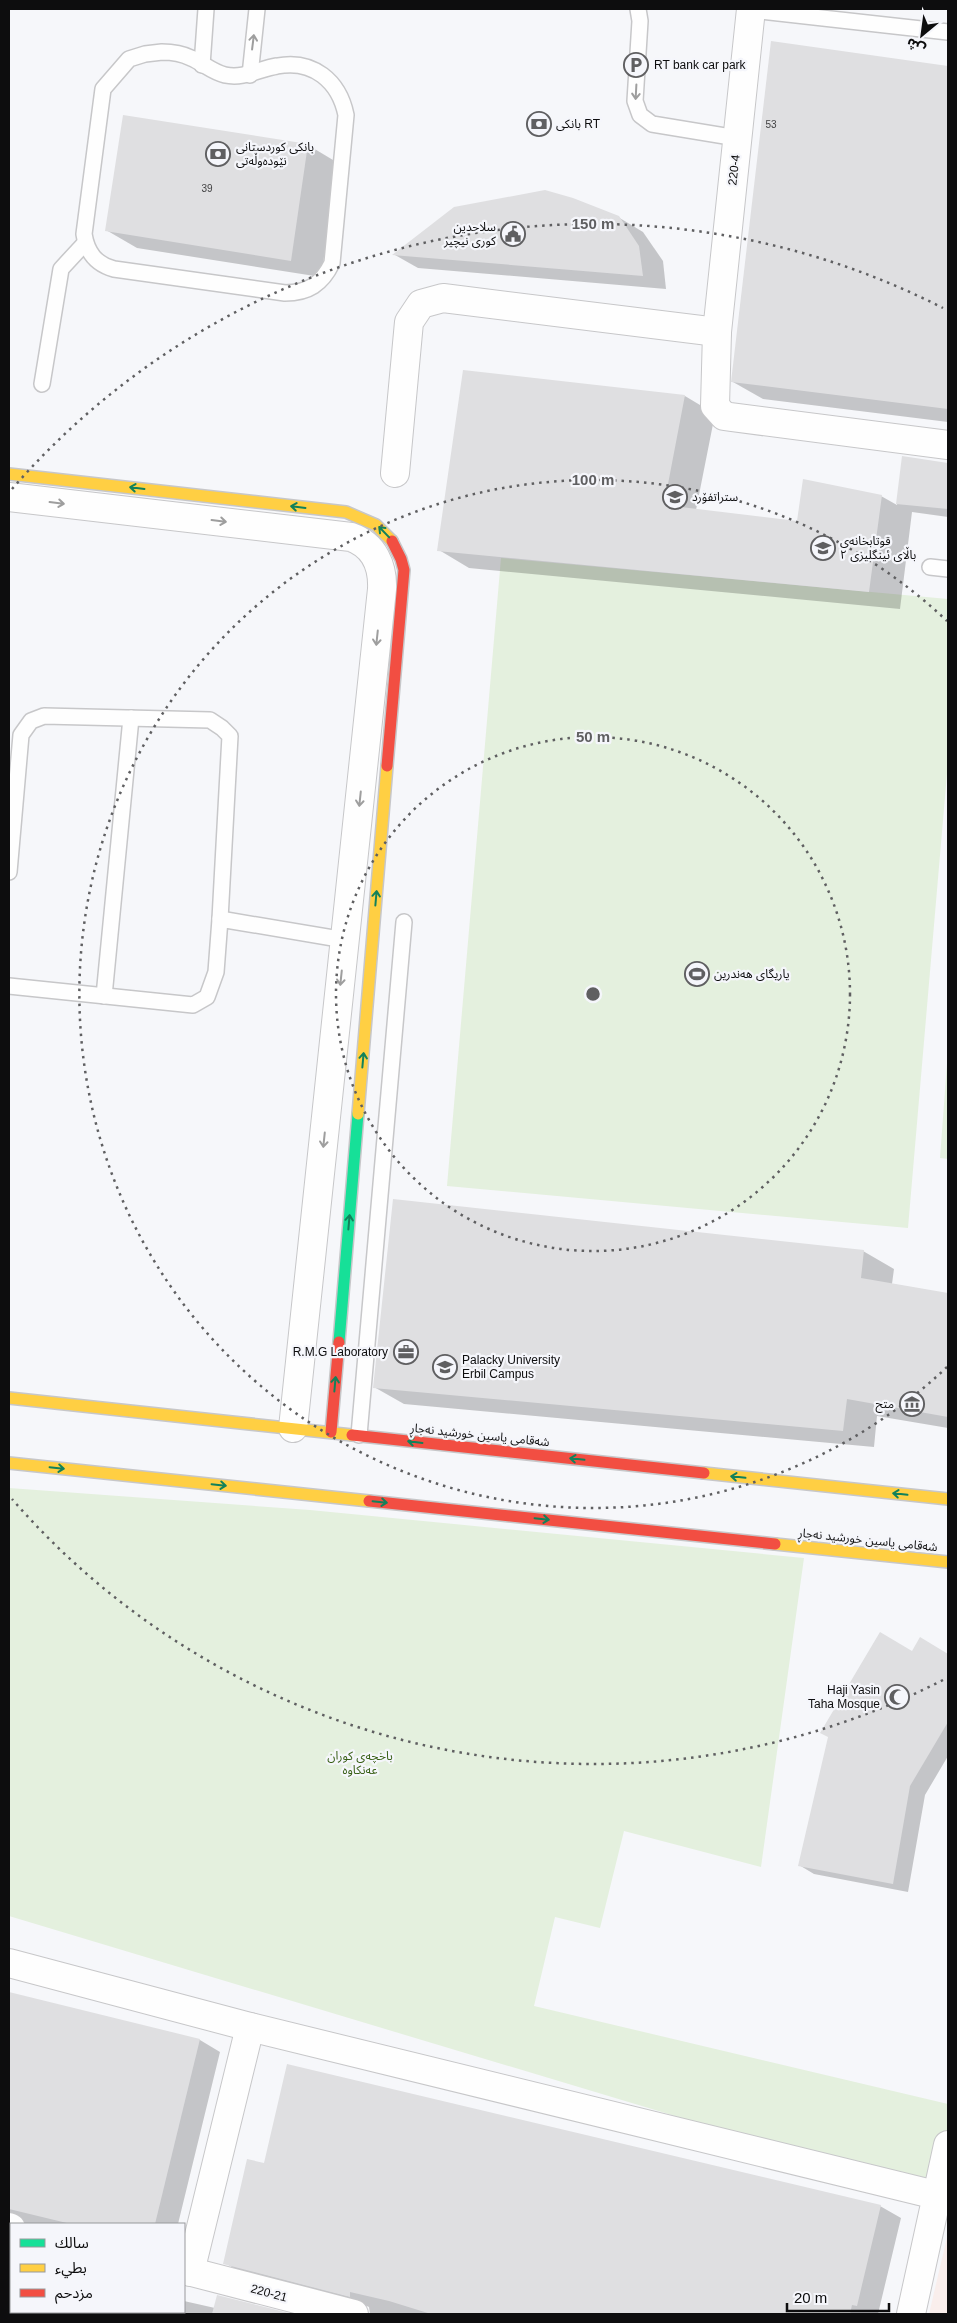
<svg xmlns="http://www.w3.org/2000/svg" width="957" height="2323" font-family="Arial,'Noto Sans Arabic',sans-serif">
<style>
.commercial{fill:#f9eeec}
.green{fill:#e4f0de}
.shadow{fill:#0003}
.building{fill:#dfdfe1}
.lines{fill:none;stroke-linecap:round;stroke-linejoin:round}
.lane-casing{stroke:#c7c7c9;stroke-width:18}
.street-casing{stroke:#c7c7c9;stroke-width:30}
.fast-casing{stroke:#c7c7c9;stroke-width:14}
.slow-casing{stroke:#c7c7c9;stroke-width:14}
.jam-casing{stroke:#c7c7c9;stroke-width:14}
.lane{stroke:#fefefe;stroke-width:15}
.street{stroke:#fefefe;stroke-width:28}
.fast{stroke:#16e098;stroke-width:11}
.slow{stroke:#ffcf43;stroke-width:11}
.jam{stroke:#f24e42;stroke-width:11}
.oneway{stroke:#9e9e9e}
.oneway2{stroke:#12815a}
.ring{fill:none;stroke:#5f5f61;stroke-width:2.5;stroke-dasharray:2.5 5}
.labels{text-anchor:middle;stroke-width:4.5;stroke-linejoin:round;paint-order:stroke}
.number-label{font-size:10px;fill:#424243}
.poi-label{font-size:12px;fill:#0d0d0e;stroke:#f5f6fb;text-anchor:start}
.street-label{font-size:12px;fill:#0d0d0e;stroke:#f5f6fb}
.park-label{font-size:12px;fill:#365e13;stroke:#f5f6fb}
.centre{fill:#5f5f61;stroke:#f5f6fb;stroke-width:2.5}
.ring-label{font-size:15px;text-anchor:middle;font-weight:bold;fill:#5f5f61;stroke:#f5f6fb;stroke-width:4.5;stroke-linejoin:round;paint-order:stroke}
</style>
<rect width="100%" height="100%" fill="#f6f7fa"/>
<path class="commercial" d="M 948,2233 L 948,2314 L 929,2314 Z"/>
<g class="green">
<path d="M 501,558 L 948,599 L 948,762 L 908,1228 L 447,1186 Z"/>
<path d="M 948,1050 L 948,1159 L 940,1158 Z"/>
<path d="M 9,1488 L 310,1510 L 804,1558 L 761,1867 L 624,1831 L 600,1928 L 555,1917 L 534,2006 L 948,2104 L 948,2145 L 938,2195 L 9,1916 Z"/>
</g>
<g class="shadow">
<path d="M 772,43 L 948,67 L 948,422 L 763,399 L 733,382 Z"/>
<path d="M 124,116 L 308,145 L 338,163 L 321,277 L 137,248 L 106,230 Z"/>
<path d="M 618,217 L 643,232 L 663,261 L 666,289 L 418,268 L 395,255 Z"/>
<path d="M 685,396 L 715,414 L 696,510 L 799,522 L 881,496 L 897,505 L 903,457 L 948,464 L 948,517 L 912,512 L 900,609 L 469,568 L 439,550 Z"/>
<path d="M 863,1251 L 894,1269 L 892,1284 L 948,1294 L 948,1428 L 877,1416 L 874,1447 L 404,1404 L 374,1387 Z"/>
<path d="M 921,1639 L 948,1655 L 948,1756 L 925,1795 L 908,1892 L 814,1874 L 799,1865 Z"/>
<path d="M 9,1993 L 200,2040 L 220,2052 L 178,2224 L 11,2224 L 11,2312 L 184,2312 L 184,2301 L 215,2308 L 275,2311 L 281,2314 L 9,2314 Z"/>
<path d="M 265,2164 L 880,2206 L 901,2218 L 878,2314 L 370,2314 L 369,2307 L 348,2298 L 246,2275 L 225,2263 Z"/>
</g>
<g class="building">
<path d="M 771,41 L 948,66 L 948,409 L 731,382 Z"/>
<path d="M 123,115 L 308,144 L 291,261 L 105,231 Z"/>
<path d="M 545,190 L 573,198 L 619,216 L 639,246 L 643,276 L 392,255 L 454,207 Z"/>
<path d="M 463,370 L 685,395 L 664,505 L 797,521 L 803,479 L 882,495 L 869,592 L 437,551 Z"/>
<path d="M 902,456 L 948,463 L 948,509 L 896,504 Z"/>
<path d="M 393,1199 L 864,1250 L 861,1278 L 948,1293 L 948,1417 L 847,1399 L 843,1431 L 373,1388 Z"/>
<path d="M 880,1632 L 912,1651 L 920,1637 L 948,1654 L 948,1722 L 910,1786 L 893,1884 L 798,1866 L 828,1737 L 820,1733 Z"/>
<path d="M 9,1992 L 200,2039 L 155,2224 L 71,2224 L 9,2209 Z"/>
<path d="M 287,2064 L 881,2205 L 857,2306 L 852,2305 L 850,2314 L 431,2314 L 389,2301 L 350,2292 L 350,2297 L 223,2264 L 247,2159 L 264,2163 Z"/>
<path d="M 217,2295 L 293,2314 L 212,2314 Z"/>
</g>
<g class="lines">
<defs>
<g id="lane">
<path d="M 638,9 L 640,21 L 635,101 L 640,115 L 652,124 L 737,138"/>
<path d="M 751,10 L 948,32"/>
<path d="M 162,52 C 172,52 181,53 191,58 C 203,63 212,72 225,75 C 244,79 259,69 277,66 C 313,59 339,81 346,115 L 332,263 C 322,284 308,293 285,293 L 114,269 C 96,264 87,253 84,234 L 103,89 L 129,59 L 145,54 Z"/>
<path d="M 202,65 L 206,9"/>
<path d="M 250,75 L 257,9"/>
<path d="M 42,384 L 61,269 L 85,243"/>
<path d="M 930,567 L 948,569"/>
<path d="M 9,872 L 21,735 L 31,721 L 44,716 L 210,720 L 222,728 L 230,736 L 220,919"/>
<path d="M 9,986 L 193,1005 L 207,997 L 216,972 L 220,919 L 345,940"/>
<path d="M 104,996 L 131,718"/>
<path d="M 359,1435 L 404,922"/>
</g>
<g id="street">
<path d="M 751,9 L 717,332 L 715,406 L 724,416 L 731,417 L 948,445"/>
<path d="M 395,473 L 409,322 L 421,304 L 443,298 L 717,332"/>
<path d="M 9,497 L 351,537 C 374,545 383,566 382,589 L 293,1428"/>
<path d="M 9,1963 L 250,2027 L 948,2198"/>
<path d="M 9,2227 L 11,2228"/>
<path d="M 184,2270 L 354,2314"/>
<path d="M 190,2272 L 250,2027"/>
<path d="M 911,2314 L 948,2145"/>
</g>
<path id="fast" d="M 339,1342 L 358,1114"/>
<g id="slow">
<path d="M 9,474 L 346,512 L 376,525 L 392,541"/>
<path d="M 358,1114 L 387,766"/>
<path d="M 9,1398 L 352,1435"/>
<path d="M 9,1463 L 369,1501"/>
<path d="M 704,1473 L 948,1499"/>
<path d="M 775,1544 L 948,1562"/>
</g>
<g id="jam">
<path d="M 387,766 L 404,570 L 401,559 L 392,541"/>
<path d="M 331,1432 L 339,1342"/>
<path d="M 352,1435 L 704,1473"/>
<path d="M 369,1501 L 775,1544"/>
</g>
</defs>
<use href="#lane" class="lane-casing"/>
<use href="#street" class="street-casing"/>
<use href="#fast" class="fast-casing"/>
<use href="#slow" class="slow-casing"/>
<use href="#jam" class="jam-casing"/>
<use href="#lane" class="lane"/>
<use href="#street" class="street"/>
<use href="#fast" class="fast"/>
<use href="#slow" class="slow"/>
<use href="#jam" class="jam"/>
</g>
<defs><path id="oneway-shaft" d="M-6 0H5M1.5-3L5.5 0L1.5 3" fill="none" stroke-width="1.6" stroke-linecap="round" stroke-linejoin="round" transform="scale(1.25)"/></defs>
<g class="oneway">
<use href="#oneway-shaft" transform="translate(253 42) rotate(-83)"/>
<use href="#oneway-shaft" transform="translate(636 92) rotate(93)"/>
<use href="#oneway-shaft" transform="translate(57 503) rotate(7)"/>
<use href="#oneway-shaft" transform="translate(219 521) rotate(7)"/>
<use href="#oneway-shaft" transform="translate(377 638) rotate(96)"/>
<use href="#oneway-shaft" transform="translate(360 799) rotate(96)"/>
<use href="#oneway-shaft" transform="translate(341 978) rotate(96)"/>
<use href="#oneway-shaft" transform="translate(324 1140) rotate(96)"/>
</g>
<g class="oneway2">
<use href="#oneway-shaft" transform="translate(137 488) rotate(-173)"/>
<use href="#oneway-shaft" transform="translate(298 507) rotate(-173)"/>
<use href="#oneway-shaft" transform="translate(384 532) rotate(-134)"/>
<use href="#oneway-shaft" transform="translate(376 898) rotate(-85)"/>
<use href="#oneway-shaft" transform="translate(363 1060) rotate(-85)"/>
<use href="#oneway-shaft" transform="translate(349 1222) rotate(-85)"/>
<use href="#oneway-shaft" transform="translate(335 1384) rotate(-85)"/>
<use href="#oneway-shaft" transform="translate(415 1442) rotate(-173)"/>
<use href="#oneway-shaft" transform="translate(577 1459) rotate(-174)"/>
<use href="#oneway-shaft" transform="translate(57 1468) rotate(6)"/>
<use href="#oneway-shaft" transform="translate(738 1477) rotate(-174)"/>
<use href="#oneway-shaft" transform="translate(219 1485) rotate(6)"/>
<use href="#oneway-shaft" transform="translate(900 1494) rotate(-174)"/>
<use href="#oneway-shaft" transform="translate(380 1502) rotate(6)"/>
<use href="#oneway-shaft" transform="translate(542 1519) rotate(6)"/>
</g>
<g class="ring">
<circle cx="593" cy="994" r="257"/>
<path d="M947 1367A514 514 0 1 1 947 621"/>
<path d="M943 1680A770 770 0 0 1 12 1499M12 489A770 770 0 0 1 943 308"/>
</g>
<defs>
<symbol id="parking-ring" viewBox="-11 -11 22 22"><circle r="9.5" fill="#f5f6fb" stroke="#5f5f61" stroke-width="1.5"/><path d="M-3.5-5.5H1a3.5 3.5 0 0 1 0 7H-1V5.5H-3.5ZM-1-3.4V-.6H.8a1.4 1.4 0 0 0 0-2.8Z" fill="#5f5f61"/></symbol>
<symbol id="bank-ring" viewBox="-11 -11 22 22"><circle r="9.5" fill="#f5f6fb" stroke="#5f5f61" stroke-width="1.5"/><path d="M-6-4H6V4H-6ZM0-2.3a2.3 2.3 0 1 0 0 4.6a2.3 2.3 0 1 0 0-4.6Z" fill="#5f5f61"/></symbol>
<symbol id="civic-ring" viewBox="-11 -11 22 22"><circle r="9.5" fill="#f5f6fb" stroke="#5f5f61" stroke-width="1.5"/><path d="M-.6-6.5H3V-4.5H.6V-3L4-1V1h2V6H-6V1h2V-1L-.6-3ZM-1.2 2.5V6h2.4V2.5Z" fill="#5f5f61"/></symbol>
<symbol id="university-ring" viewBox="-11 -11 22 22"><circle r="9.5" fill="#f5f6fb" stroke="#5f5f61" stroke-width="1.5"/><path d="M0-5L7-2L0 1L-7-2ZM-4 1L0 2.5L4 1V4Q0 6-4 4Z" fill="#5f5f61"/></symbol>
<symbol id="school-ring" viewBox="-11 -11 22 22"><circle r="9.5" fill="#f5f6fb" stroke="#5f5f61" stroke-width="1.5"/><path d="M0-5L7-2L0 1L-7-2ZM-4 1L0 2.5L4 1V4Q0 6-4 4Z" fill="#5f5f61"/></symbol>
<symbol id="stadium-ring" viewBox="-11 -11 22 22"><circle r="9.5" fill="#f5f6fb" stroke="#5f5f61" stroke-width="1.5"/><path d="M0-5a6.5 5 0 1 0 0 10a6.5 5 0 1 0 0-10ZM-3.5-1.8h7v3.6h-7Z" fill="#5f5f61"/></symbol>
<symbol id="office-ring" viewBox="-11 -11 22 22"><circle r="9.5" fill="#f5f6fb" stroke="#5f5f61" stroke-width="1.5"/><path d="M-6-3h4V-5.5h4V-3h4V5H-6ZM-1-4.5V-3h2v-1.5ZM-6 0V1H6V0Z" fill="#5f5f61"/></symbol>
<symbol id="museum-ring" viewBox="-11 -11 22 22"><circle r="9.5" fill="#f5f6fb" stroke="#5f5f61" stroke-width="1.5"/><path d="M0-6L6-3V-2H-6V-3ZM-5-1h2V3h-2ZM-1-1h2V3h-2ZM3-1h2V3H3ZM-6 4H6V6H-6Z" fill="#5f5f61"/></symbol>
<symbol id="mosque-ring" viewBox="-11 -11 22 22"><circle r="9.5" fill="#f5f6fb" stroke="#5f5f61" stroke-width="1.5"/><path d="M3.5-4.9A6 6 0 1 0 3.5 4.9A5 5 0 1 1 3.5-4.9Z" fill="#5f5f61"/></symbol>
</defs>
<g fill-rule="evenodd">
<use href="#parking-ring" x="622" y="51" width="28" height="28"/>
<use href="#bank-ring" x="525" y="110" width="28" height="28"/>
<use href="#bank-ring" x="204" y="140" width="28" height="28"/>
<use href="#civic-ring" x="499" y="220" width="28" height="28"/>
<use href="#university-ring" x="661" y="483" width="28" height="28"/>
<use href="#school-ring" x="809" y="534" width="28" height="28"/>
<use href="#stadium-ring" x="683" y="960" width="28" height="28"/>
<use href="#office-ring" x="392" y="1338" width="28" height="28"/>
<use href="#university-ring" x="431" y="1353" width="28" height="28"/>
<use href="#museum-ring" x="898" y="1390" width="28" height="28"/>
<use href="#mosque-ring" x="883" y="1683" width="28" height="28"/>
</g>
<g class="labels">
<g class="number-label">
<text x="771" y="128">53</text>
<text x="207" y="192">39</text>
</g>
<g class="poi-label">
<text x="654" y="69">RT bank car park</text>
<text x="556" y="128">بانكی RT</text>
<text x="236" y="151">بانکی کوردستانی<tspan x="236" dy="14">نێودەوڵەتی</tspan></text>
<text x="496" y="231" text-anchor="end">سلاحدین<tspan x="496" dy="14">كوری نیچیر</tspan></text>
<text x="692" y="501">ستراتفۆرد</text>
<text x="840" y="545">قوتابخانەی<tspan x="840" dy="14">باڵای ئینگلیزی ۲</tspan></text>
<text x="714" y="978">یاریگای هەندرین</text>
<text x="388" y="1356" text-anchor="end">R.M.G Laboratory</text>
<text x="462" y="1364">Palacky University<tspan x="462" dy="14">Erbil Campus</tspan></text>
<text x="894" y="1408" text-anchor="end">متح</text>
<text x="880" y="1694" text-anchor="end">Haji Yasin<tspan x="880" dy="14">Taha Mosque</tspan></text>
</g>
<g class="street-label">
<text transform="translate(734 170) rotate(-84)" y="4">220-4</text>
<text transform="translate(480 1435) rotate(6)" y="4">شەقامی یاسین خورشید نەجاڕ</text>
<text transform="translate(868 1540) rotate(6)" y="4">شەقامی یاسین خورشید نەجاڕ</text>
<text transform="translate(269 2293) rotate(15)" y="4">220-21</text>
</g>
<g class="park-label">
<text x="360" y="1760">باخچەی کوران<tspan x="360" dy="14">عەنکاوە</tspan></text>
</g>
</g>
<circle cx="593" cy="994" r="8" class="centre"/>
<g class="ring-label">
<text x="593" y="229">150 m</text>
<text x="593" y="485">100 m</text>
<text x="593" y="742">50 m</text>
</g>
<rect width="957" height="2323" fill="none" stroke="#0d0d0e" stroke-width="20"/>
<rect x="10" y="2223" width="175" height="90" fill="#f5f6fb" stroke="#98999c"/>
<rect x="20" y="2239" width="25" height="8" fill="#16e098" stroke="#98999c"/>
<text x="55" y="2248" font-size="15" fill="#0d0d0e">سالك</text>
<rect x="20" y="2264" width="25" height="8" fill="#ffcf43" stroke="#98999c"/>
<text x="55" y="2273" font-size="15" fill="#0d0d0e">بطيء</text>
<rect x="20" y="2289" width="25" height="8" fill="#f24e42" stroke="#98999c"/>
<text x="55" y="2298" font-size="15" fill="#0d0d0e">مزدحم</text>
<g transform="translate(922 35) rotate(209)" stroke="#f5f6fb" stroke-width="4" paint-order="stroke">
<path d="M0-4L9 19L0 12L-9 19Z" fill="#0d0d0e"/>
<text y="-8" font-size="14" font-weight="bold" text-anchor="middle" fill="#0d0d0e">ش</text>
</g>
<path d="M787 2303v8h102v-8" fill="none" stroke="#0d0d0e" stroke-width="2.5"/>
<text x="794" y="2303" font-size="15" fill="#0d0d0e" stroke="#f5f6fb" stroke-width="4" paint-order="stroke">20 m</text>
</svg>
